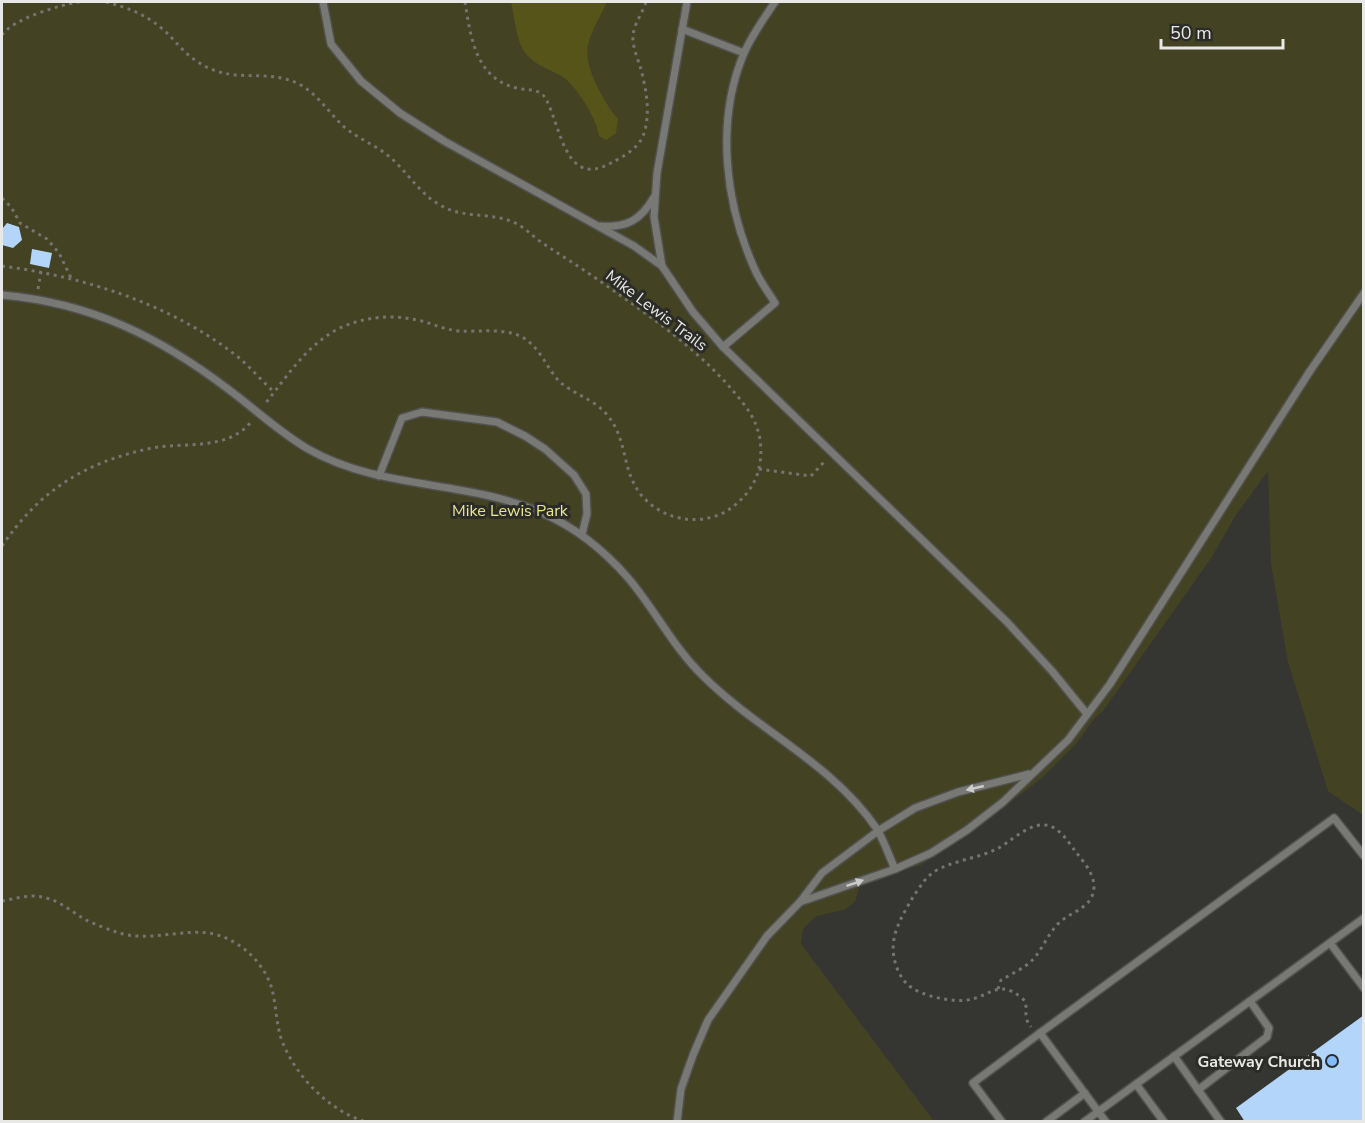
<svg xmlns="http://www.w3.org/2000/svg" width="1365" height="1123" font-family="'Nunito Sans',sans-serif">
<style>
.green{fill:#434222}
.water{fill:#565419}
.building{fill:#b4d5fa}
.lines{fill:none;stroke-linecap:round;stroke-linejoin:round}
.lane-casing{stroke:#51514f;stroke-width:10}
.path{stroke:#747471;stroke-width:3;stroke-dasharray:3 4.5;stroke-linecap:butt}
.lane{stroke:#787875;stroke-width:7}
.oneway{fill:#ccccca}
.poi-dot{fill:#83bcfb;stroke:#2b2b28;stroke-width:2}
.labels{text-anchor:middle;stroke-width:6;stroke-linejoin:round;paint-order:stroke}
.street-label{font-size:16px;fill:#e8e8e6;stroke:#2b2b28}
.park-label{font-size:16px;fill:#eae790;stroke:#2b2b28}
.poi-label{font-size:16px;font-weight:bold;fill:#e8e8e6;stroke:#2b2b28;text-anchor:end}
</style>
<rect width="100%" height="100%" fill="#353532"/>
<path class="green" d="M 2,2 L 1363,2 L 1363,815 L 1328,791 L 1288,662 L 1271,564 L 1268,471 L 1236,515 L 1212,557 L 1103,711 L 1095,718 L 1075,745 L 1042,778 L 976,829 L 921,865 L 861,881 L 855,902 L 844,910 L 817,916 L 803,929 L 801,944 L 934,1121 L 2,1122 Z"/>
<path class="water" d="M 511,2 L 607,2 C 601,15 591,31 588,45 C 583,66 605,104 618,119 L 616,133 L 606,140 L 599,136 C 598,121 576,85 563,77 C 550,69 538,67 527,55 C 516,43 515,18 511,2 Z"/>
<g class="building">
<path d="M 7,223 L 19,227 L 22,240 L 13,248 L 2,245 L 2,229 Z"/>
<path d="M 32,249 L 52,253 L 49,268 L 30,264 Z"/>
<path d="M 1364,1015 L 1364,1122 L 1245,1122 L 1236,1108 Z"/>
</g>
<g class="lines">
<defs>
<g id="lane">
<path d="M 323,2 L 331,44 L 361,81 L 400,113 L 444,141 L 634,246 L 662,266 L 693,312 L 723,347 L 1007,622 L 1052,671 L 1087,714"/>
<path d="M 682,29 L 744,53"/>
<path d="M 600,226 C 627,228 641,220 654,197"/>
<path d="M 662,266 L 654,217 L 657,173 L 687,2"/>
<path d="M 2,295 C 91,303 158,336 228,389 C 255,409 279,432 308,449 C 382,491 465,479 542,513 C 577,528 604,550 629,579 C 655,610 674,648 703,676 C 758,731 832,763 877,829 C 884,841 889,856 895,869"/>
<path d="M 723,347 L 775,303 C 769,293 761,283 756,272 C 725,205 715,122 744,53 C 752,35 764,18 775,2"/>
<path d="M 379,476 L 402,418 L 422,412 L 497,422 L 525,436 L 545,449 L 574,475 L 586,494 L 587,514 L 582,534"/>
<path d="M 800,902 L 895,869 L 931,853 L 967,830 L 1003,802 L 1068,740 L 1110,684 L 1310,371 L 1364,293"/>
<path d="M 1330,943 L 1364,988"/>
<path d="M 1040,1033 L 1334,818 L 1364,856"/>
<path d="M 1174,1056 L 1221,1122"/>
<path d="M 1136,1084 L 1164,1122"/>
<path d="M 1198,1090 L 1267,1037 L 1269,1028 L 1250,1001"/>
<path d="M 677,1122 L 681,1089 L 693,1055 L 708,1020 L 767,936 L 800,902 L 822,873 L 878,831 L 915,808 L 958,792 L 1029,774"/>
<path d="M 1002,1122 L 973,1083 L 1040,1033 L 1106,1122"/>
<path d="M 1046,1122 L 1085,1093"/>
<path d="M 1084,1122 L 1364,918"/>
</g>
</defs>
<use href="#lane" class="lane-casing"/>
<g class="path">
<path d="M 106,2 C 130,8 152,17 171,37 C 179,46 187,55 198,62 C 234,86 265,67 299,84 C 317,94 328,111 342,125 C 357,139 377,145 392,159 C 409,174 420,194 440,205 C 463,219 490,212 513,222 C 525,227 533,237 544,244 C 560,255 577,265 594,277 C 641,310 689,342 728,385 C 739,398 752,412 757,428 C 762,441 762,459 758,472 C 753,489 740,503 725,512 C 701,525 669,521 648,502 C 620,477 630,443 608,416 C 595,399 574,395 559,381 C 546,367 539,345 520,336 C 502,328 479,332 460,331 C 444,330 432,323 417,320 C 390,314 361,317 336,330 C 304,348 287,377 264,405"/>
<path d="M 465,2 C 471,39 476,82 522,89 C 532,90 541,90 546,99 C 561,127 565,189 611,163 C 621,158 637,149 642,138 C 652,117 646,87 640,66 C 637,57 632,45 633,35 C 634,24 643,12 646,2"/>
<path d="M 2,35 C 13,19 59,5 79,2"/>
<path d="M 2,198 L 11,207 L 20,223 L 47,239 L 59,253 L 71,278"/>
<path d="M 2,266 C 85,277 171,304 238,357 C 251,368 262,381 274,392"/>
<path d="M 38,289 L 41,272"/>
<path d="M 759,469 L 811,476 L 826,460"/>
<path d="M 2,546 C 40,490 85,462 152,448 C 185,442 227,451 251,422"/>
<path d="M 2,901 C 14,899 29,894 42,897 C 59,900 72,912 86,920 C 97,925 109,930 120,933 C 156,944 194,922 228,939 C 248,948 266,968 272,989 C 276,1005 276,1022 281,1038 C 294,1075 329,1111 366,1122"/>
<path d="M 998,989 L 1001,980 C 1010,975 1020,970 1028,964 C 1042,953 1047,933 1061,921 C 1075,910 1093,907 1094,887 C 1094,873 1083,861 1075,851 C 1068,841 1058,826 1045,825 C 1029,823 1010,842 997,849 C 978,858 956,860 937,870 C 926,876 920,887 913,897 C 901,918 887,939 896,965 C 898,972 902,979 907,984 C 919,996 956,1004 972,999 C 992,994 1000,980 1022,998 C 1029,1004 1024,1011 1027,1019 C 1027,1022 1029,1024 1031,1027"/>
</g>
<use href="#lane" class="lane"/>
</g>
<defs><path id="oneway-solid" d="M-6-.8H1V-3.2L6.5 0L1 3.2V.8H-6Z" transform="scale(1.5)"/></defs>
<g class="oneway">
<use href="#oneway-solid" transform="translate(975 788) rotate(167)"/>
<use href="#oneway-solid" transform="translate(855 883) rotate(-19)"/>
</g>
<circle class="poi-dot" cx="1332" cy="1061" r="6"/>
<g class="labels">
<g class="street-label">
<text transform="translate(657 310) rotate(37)" y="6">Mike Lewis Trails</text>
</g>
<g class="park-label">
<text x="510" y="516">Mike Lewis Park</text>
</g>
<g class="poi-label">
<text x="1320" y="1067">Gateway Church</text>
</g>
</g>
<rect width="1365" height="1123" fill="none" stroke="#e8e8e6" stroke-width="6"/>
<path d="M1161 39v9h122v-9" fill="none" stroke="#e8e8e6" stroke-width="3"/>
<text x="1170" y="39" font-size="18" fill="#e8e8e6" stroke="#2b2b28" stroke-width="4.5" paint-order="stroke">50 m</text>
</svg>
